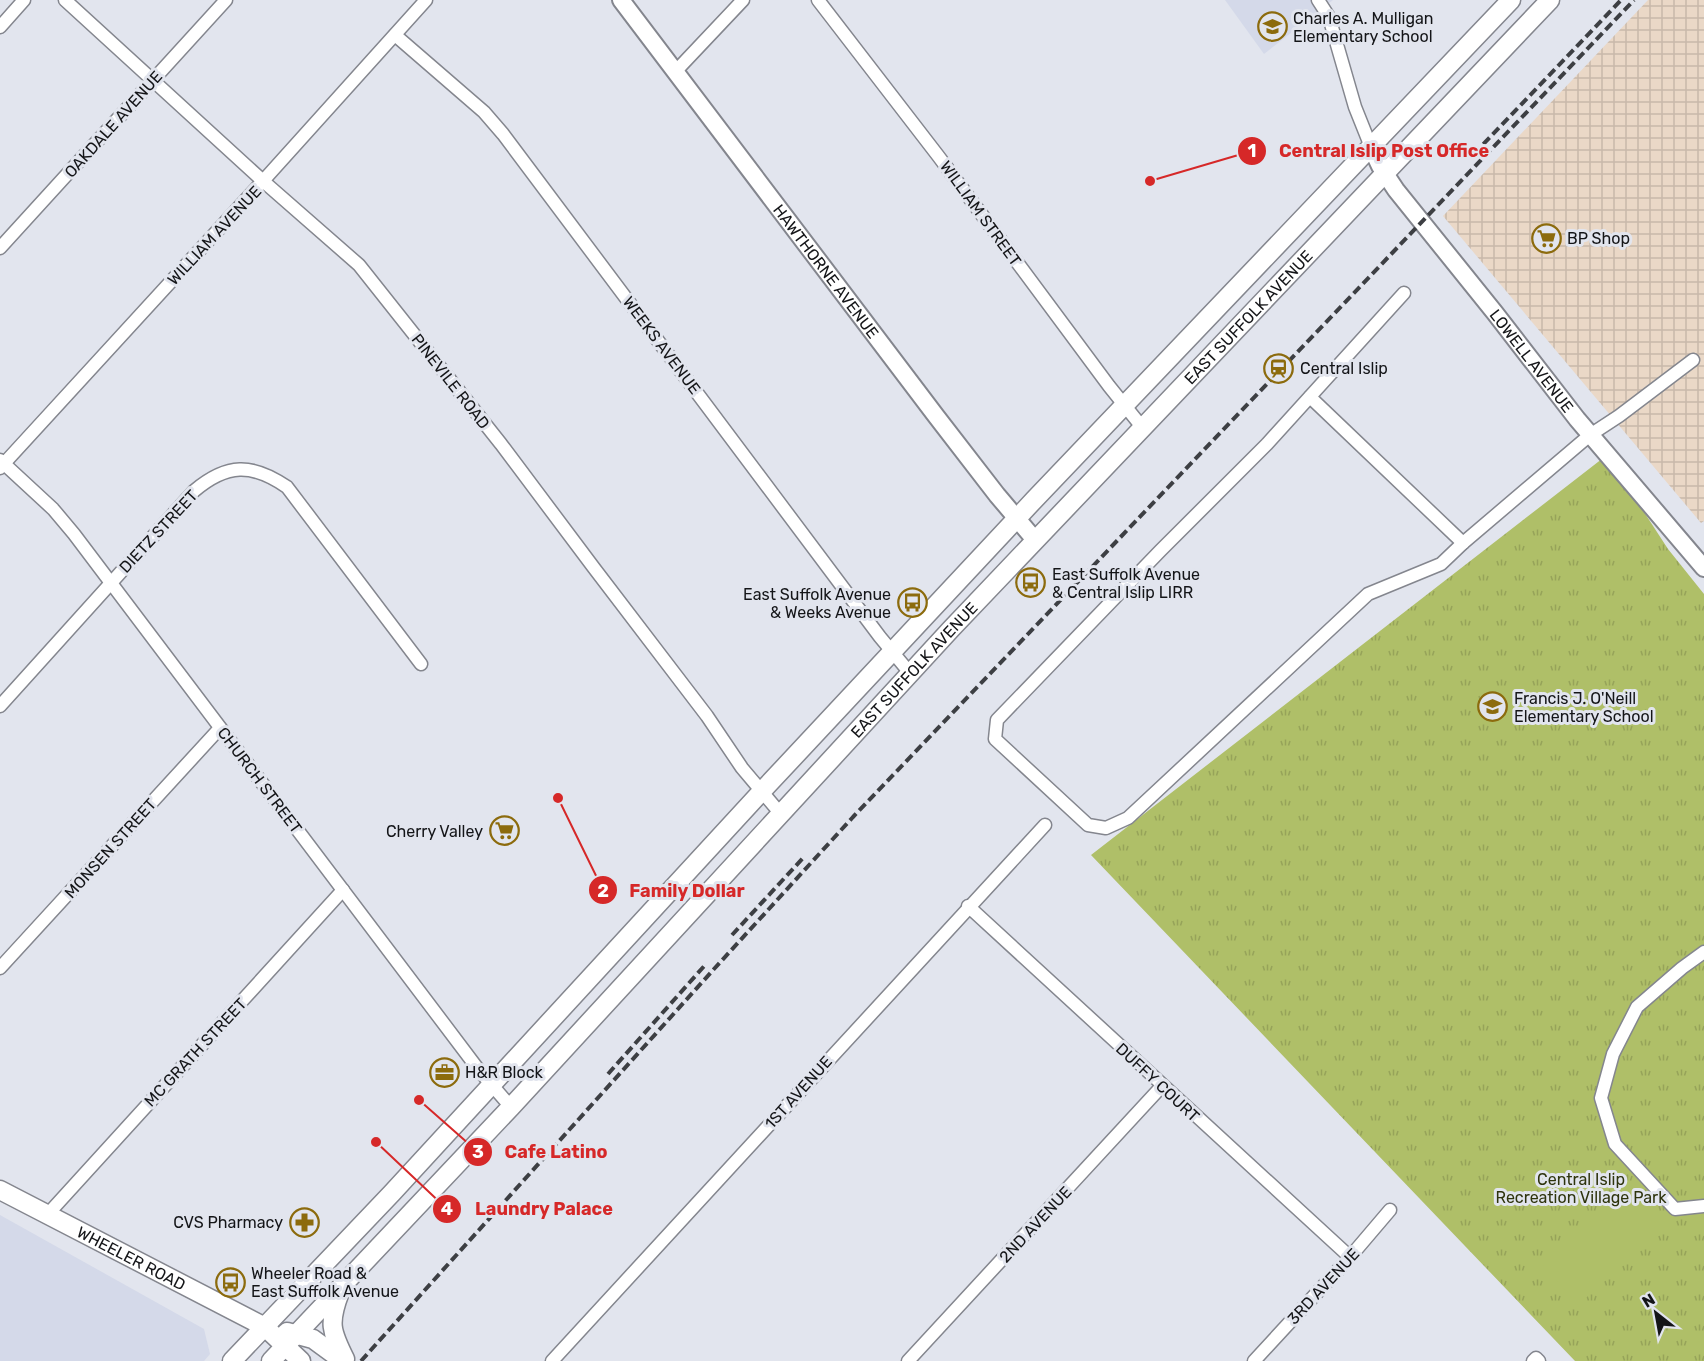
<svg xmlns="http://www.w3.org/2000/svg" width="1704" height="1361" font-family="Rubik,sans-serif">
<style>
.built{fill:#d4d9e9}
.industrial{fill:url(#industrial-grid)}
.park{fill:url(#park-tufts)}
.pitch{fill:#afbf68}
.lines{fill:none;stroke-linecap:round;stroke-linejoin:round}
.minor-casing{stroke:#84868e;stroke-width:15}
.tertiary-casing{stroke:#84868e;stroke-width:20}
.secondary-casing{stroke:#84868e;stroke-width:21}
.minor{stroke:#fff;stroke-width:12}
.tertiary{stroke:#fff;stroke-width:16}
.secondary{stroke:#fff;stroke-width:18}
.rail{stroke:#3d3f43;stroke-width:4;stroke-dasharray:9 4.5;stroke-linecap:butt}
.labels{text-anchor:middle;stroke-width:6;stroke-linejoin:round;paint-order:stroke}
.poi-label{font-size:16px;fill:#141518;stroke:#e2e5ee;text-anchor:start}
.street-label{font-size:16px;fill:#141518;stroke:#e2e5ee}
.park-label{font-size:16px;fill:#2e340d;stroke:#e2e5ee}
.leader{fill:none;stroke:#d62828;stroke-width:2}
.callout-dot{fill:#d62828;stroke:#e2e5ee;stroke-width:2}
.mark-label{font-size:18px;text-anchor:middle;font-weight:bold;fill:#fff}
.callout-label{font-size:18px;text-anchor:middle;font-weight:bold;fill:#d62828;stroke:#e2e5ee;stroke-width:6;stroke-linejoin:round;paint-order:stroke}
</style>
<defs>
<pattern id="industrial-grid" width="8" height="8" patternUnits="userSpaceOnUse" patternTransform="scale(1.5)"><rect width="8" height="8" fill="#ead8c7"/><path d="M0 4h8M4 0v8" fill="none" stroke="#c8b8aa"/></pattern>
<pattern id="park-tufts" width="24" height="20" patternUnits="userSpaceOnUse" patternTransform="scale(1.5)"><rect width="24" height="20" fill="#afbf68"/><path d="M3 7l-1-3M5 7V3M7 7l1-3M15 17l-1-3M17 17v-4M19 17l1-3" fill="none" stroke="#96a359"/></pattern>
</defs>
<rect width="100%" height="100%" fill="#e2e5ee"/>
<g class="built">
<path d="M 1225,0 L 1333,0 L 1264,54 Z"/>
<path d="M 0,1215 L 204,1329 L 210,1354 L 204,1361 L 0,1361 Z"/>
</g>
<path class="industrial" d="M 1648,0 L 1704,0 L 1704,521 L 1701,523 L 1443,216 Z"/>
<path class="park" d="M 1607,455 L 1668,549 L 1704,594 L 1704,1361 L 1575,1361 L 1091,855 Z"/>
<path class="pitch" d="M 1626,1189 L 1662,1230 L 1578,1305 L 1543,1265 Z"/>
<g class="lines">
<defs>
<g id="minor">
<path d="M 65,0 L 263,181 L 359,265 L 501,444 L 594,568 L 707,716 L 742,768 L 780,813"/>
<path d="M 818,0 L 939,157 L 1109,386 L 1142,427"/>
<path d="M 1318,0 L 1329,17 L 1355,107 L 1371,147"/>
<path d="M 0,27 L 24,0"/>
<path d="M 395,35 L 484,112 L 503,134 L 880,637 L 910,673"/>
<path d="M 675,72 L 743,0"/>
<path d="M 0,248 L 226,0"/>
<path d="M 1404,293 L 1267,444 L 1160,551 L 997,720 L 995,739 L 1088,825 L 1106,828 L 1128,818 L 1368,594 L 1441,564 L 1463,543 L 1590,435 L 1619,416 L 1693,360"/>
<path d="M 1310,397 L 1463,543"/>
<path d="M 0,460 L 53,509 L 74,534 L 478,1069 L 511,1107"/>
<path d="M 0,468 L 263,181 L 426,0"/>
<path d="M 0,706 L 194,491 C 227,463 252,463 287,487 L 421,664"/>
<path d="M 968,906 L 1350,1257"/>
<path d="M 1704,952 L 1682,968 L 1637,1007 L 1613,1054 L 1601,1098 L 1615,1144 L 1675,1209 L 1704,1206"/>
<path d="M 0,968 L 220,728"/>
<path d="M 48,1214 L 343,890"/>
<path d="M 552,1361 L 1045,825"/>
<path d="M 908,1361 L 1162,1086"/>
<path d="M 1254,1361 L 1350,1257 L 1390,1210"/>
<path d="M 1533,1361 L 1536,1358 L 1539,1361"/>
</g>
<g id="tertiary">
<path id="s1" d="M 621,0 L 936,416 L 997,495 L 1035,540"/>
<path id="s2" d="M 1371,147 L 1380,166 L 1396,190 L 1495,313 L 1577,419 L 1704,568"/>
</g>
<g id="secondary">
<path id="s3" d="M 0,1190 L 265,1327 L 301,1361"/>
<path d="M 340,1292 C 328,1323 331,1331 345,1359"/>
<path d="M 287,1332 L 313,1339 L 343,1361"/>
<path d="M 232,1361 L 392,1193 L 762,791 L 1034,500 L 1511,0"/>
<path id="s4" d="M 271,1361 L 511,1107 L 951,629 L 1550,0"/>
</g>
</defs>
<use href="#minor" class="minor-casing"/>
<use href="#tertiary" class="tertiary-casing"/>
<use href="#secondary" class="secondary-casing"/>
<use href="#minor" class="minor"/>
<use href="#tertiary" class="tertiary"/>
<use href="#secondary" class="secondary"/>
<g class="rail">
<path d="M 1474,154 L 1621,0"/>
<path d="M 732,935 L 803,858"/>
<path d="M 608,1074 L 706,964"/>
<path d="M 361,1361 L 714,969 L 853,817 L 1634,0"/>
</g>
</g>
<defs>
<symbol id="school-ring" viewBox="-11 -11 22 22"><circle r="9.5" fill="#e2e5ee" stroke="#8c6b0d" stroke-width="1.5"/><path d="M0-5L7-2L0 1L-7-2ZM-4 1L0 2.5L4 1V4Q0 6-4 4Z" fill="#8c6b0d"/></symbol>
<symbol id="supermarket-ring" viewBox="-11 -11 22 22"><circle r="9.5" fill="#e2e5ee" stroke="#8c6b0d" stroke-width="1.5"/><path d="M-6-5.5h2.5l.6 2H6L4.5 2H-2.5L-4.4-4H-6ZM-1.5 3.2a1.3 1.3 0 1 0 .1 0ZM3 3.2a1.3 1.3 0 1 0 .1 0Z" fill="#8c6b0d"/></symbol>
<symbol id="station-ring" viewBox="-11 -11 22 22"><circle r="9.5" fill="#e2e5ee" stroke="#8c6b0d" stroke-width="1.5"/><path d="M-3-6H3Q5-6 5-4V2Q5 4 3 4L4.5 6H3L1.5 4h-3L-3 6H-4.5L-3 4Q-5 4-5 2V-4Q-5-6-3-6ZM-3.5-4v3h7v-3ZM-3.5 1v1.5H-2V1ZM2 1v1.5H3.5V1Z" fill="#8c6b0d"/></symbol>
<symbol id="bus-ring" viewBox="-11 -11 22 22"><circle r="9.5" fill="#e2e5ee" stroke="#8c6b0d" stroke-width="1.5"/><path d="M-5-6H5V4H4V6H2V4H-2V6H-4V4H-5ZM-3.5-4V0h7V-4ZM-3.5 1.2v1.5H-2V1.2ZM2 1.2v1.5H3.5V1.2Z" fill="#8c6b0d"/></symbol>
<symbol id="office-ring" viewBox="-11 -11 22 22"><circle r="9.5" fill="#e2e5ee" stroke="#8c6b0d" stroke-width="1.5"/><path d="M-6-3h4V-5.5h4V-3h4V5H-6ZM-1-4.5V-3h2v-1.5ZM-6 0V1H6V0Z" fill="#8c6b0d"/></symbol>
<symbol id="pharmacy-ring" viewBox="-11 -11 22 22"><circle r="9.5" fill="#e2e5ee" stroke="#8c6b0d" stroke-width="1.5"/><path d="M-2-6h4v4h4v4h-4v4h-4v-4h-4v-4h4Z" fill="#8c6b0d"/></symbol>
</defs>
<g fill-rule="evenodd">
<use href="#school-ring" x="1256" y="10" width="33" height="33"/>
<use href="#supermarket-ring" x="1530" y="222" width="33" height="33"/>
<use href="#station-ring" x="1262" y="352" width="33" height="33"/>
<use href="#bus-ring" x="1014" y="566" width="33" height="33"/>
<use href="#bus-ring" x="896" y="586" width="33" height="33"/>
<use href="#school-ring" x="1476" y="690" width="33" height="33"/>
<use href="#supermarket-ring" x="488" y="814" width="33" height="33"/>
<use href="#office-ring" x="428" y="1056" width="33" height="33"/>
<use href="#pharmacy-ring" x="288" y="1206" width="33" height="33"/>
<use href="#bus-ring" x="214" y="1266" width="33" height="33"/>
</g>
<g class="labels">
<g class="poi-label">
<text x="1293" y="24">Charles A. Mulligan<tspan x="1293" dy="18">Elementary School</tspan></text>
<text x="1567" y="244">BP Shop</text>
<text x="1300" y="374">Central Islip</text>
<text x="1052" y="580">East Suffolk Avenue<tspan x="1052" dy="18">&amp; Central Islip LIRR</tspan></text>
<text x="891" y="600" text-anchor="end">East Suffolk Avenue<tspan x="891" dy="18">&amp; Weeks Avenue</tspan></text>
<text x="1514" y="704">Francis J. O'Neill<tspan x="1514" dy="18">Elementary School</tspan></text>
<text x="483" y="837" text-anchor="end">Cherry Valley</text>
<text x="465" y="1078">H&amp;R Block</text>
<text x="283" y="1228" text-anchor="end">CVS Pharmacy</text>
<text x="251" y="1279">Wheeler Road &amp;<tspan x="251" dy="18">East Suffolk Avenue</tspan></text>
</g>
<g class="street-label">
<text transform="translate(113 124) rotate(-48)" y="6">OAKDALE AVENUE</text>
<text transform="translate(981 213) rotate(54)" y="6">WILLIAM STREET</text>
<text transform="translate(214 235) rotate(-47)" y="6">WILLIAM AVENUE</text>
<text dy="6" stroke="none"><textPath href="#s1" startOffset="340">HAWTHORNE AVENUE</textPath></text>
<text dy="6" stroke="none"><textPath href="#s4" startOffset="1430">EAST SUFFOLK AVENUE</textPath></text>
<text transform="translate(662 345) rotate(53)" y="6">WEEKS AVENUE</text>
<text dy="6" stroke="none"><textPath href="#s2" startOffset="268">LOWELL AVENUE</textPath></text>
<text transform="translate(451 381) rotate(52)" y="6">PINEVILE ROAD</text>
<text transform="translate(158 531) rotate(-47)" y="6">DIETZ STREET</text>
<text dy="6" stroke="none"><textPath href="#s4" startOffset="944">EAST SUFFOLK AVENUE</textPath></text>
<text transform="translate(260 780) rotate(53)" y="6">CHURCH STREET</text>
<text transform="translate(110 848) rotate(-48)" y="6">MONSEN STREET</text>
<text transform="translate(195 1052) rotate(-47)" y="6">MC GRATH STREET</text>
<text transform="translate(1158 1082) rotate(43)" y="6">DUFFY COURT</text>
<text transform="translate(798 1092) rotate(-48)" y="6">1ST AVENUE</text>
<text transform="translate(1035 1224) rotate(-47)" y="6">2ND AVENUE</text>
<text dy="6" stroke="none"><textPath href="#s3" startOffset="148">WHEELER ROAD</textPath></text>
<text transform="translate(1323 1286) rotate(-47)" y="6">3RD AVENUE</text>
</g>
<g class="park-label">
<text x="1581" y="1185">Central Islip<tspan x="1581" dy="18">Recreation Village Park</tspan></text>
</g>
</g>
<path class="leader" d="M1150 181L1252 151M558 798L603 890M419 1100L478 1152M376 1142L447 1209"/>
<g class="callout-dot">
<circle cx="1150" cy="181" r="6"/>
<circle cx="558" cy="798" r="6"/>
<circle cx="419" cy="1100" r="6"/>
<circle cx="376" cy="1142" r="6"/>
<circle cx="1252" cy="151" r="15"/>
<circle cx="603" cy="890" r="15"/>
<circle cx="478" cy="1152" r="15"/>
<circle cx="447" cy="1209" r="15"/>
</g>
<g class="mark-label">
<text x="1252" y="157">1</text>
<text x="603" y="897">2</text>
<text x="478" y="1158">3</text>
<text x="447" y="1215">4</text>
</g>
<g class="callout-label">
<text x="1384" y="157">Central Islip Post Office</text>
<text x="687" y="897">Family Dollar</text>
<text x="556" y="1158">Cafe Latino</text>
<text x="544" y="1215">Laundry Palace</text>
</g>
<g transform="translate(1656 1313) rotate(329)" stroke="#e2e5ee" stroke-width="4.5" paint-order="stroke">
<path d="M0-4.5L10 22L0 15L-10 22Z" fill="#141518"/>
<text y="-9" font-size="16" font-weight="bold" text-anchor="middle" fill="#141518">N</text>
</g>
</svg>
